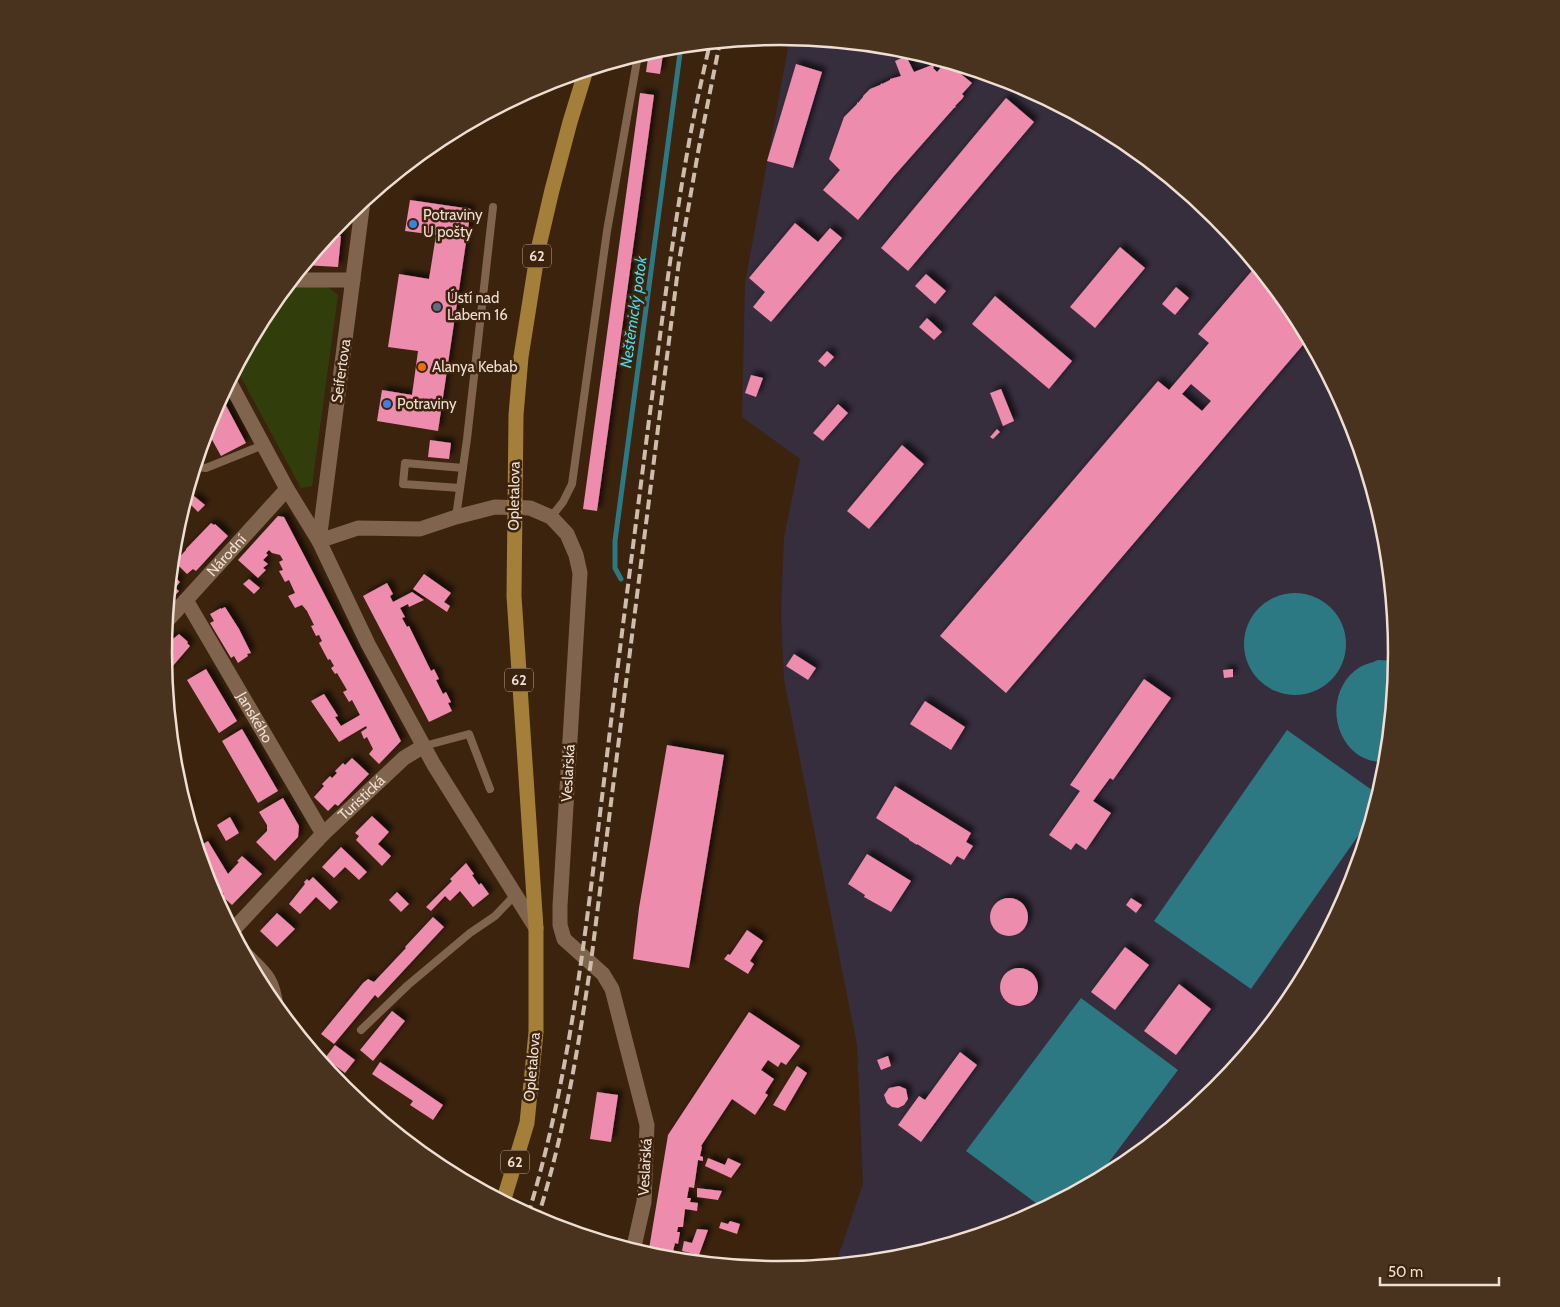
<svg xmlns="http://www.w3.org/2000/svg" width="1560" height="1307" font-family="Cabin,sans-serif">
<style>
.industrial{fill:#362d3d}
.green{fill:#313e0c}
.water{fill:#2c7983}
.lines{fill:none;stroke-linecap:round;stroke-linejoin:round}
.stream{stroke:#2c7983;stroke-width:5}
.building{fill:#ee8cae;fill-rule:evenodd;filter:url(#shadow)}
.service{stroke:#81644e;stroke-width:8}
.minor{stroke:#81644e;stroke-width:15}
.tertiary{stroke:#81644e;stroke-width:15}
.primary{stroke:#a37f3a;stroke-width:15}
.rail{stroke:#cebcaf;stroke-width:4;stroke-dasharray:10 5;stroke-linecap:butt}
.shop-dot{fill:#3f7fe0;stroke:#3b230e;stroke-width:2}
.service-dot{fill:#5c6f8a;stroke:#3b230e;stroke-width:2}
.food-dot{fill:#e8710a;stroke:#3b230e;stroke-width:2}
.labels{text-anchor:middle;stroke-width:5;stroke-linejoin:round;paint-order:stroke}
.shield{fill:#3b230e;stroke:#b9a798;stroke-width:1}
.shield-label{font-size:14px;font-weight:bold;fill:#efdfd3}
.poi-label{font-size:15px;fill:#efdfd3;stroke:#3b230e;text-anchor:start}
.street-label{font-size:15px;fill:#efdfd3;stroke:#3b230e}
.water-label{font-size:16px;font-style:italic;fill:#47dcee;stroke:#3b230e}
.rim{fill:none;stroke:#efdfd3;stroke-width:2.5}
</style>
<defs>
<filter id="shadow"><feDropShadow dx="4.5" dy="-4.5" stdDeviation="2.5" flood-color="#0009"/></filter>
</defs>
<rect width="100%" height="100%" fill="#3b230e"/>
<path class="industrial" d="M 790,37 L 901,48 L 1016,83 L 1123,140 L 1217,217 L 1293,311 L 1350,418 L 1385,533 L 1397,654 L 1385,774 L 1350,890 L 1293,997 L 1216,1090 L 1123,1167 L 1016,1224 L 900,1259 L 835,1265 L 863,1184 L 857,1045 L 784,680 L 781,613 L 784,538 L 800,459 L 742,417 L 745,283 Z"/>
<path class="green" d="M 287,286 L 328,287 L 338,295 L 312,486 L 301,488 L 236,368 L 267,310 Z"/>
<g class="water">
<circle cx="1295" cy="644" r="51"/>
<path d="M 1378,660 L 1397,661 L 1386,763 C 1376,762 1365,760 1357,754 C 1329,733 1329,686 1360,667 C 1365,664 1372,663 1378,660 Z"/>
<path d="M 1287,730 L 1379,795 L 1374,813 L 1251,989 L 1154,921 Z"/>
<path d="M 1081,998 L 1178,1070 L 1094,1182 L 1044,1209 L 966,1151 Z"/>
</g>
<g class="lines">
<path class="stream" d="M 621,579 L 615,568 L 615,541 L 681,46"/>
</g>
<g class="building">
<path d="M 660,48 L 664,48 L 660,74 L 646,72 L 649,51 Z"/>
<path d="M 906,56 L 914,72 L 932,65 L 934,67 L 933,68 L 937,72 L 946,62 L 972,83 L 962,94 L 964,96 L 962,99 L 955,106 L 956,107 L 954,108 L 894,176 L 858,220 L 823,190 L 840,170 L 829,159 L 844,117 L 857,104 L 857,102 L 858,103 L 863,97 L 863,96 L 870,89 L 880,85 L 882,83 L 882,84 L 890,80 L 890,79 L 901,76 L 895,61 Z"/>
<path d="M 796,64 L 822,72 L 793,168 L 767,161 Z"/>
<path d="M 640,93 L 654,95 L 597,511 L 583,509 Z"/>
<path d="M 1006,98 L 1034,122 L 908,271 L 881,248 Z"/>
<path d="M 410,200 L 471,209 L 438,431 L 377,421 L 382,390 L 412,395 L 418,351 L 388,347 L 399,274 L 429,279 L 436,235 L 405,231 Z"/>
<path d="M 795,223 L 818,242 L 830,228 L 842,238 L 771,322 L 753,307 L 765,292 L 749,278 Z"/>
<path d="M 329,235 L 341,236 L 338,267 L 304,265 Z"/>
<path d="M 1120,247 L 1145,268 L 1095,328 L 1070,307 Z"/>
<path d="M 1256,266 L 1293,311 L 1308,339 L 1006,693 L 940,636 L 1158,381 L 1169,390 L 1209,343 L 1198,334 ZM 1191,384 L 1211,401 L 1202,411 L 1182,394 Z"/>
<path d="M 926,274 L 946,291 L 935,304 L 915,286 Z"/>
<path d="M 1176,287 L 1189,298 L 1175,315 L 1162,304 Z"/>
<path d="M 995,296 L 1072,361 L 1049,389 L 972,324 Z"/>
<path d="M 927,318 L 942,332 L 934,340 L 919,327 Z"/>
<path d="M 827,351 L 834,357 L 825,367 L 818,361 Z"/>
<path d="M 751,375 L 763,378 L 756,397 L 745,393 Z"/>
<path d="M 1001,389 L 1014,421 L 1003,426 L 990,393 Z"/>
<path d="M 221,396 L 246,443 L 221,456 L 210,436 L 208,437 L 205,431 L 210,417 Z"/>
<path d="M 838,404 L 848,413 L 823,441 L 813,433 Z"/>
<path d="M 997,429 L 1000,432 L 993,439 L 990,437 Z"/>
<path d="M 430,440 L 451,443 L 449,459 L 428,457 Z"/>
<path d="M 902,445 L 924,464 L 869,529 L 847,511 Z"/>
<path d="M 194,496 L 205,505 L 198,512 L 188,502 Z"/>
<path d="M 278,516 L 284,517 L 401,741 L 379,764 L 369,754 L 373,749 L 367,737 L 364,739 L 361,732 L 367,728 L 366,726 L 339,742 L 311,701 L 324,694 L 338,716 L 335,717 L 341,726 L 360,715 L 352,700 L 349,702 L 343,692 L 347,690 L 337,673 L 335,674 L 331,668 L 334,666 L 330,659 L 328,660 L 319,643 L 322,641 L 319,635 L 316,636 L 311,626 L 314,625 L 307,611 L 302,605 L 295,608 L 288,596 L 295,593 L 289,580 L 285,582 L 279,571 L 283,570 L 279,562 L 283,560 L 280,555 L 272,553 L 269,550 L 266,553 L 268,555 L 263,560 L 268,564 L 263,568 L 266,570 L 258,578 L 238,560 Z"/>
<path d="M 211,523 L 214,525 L 215,524 L 228,536 L 196,571 L 193,569 L 187,574 L 178,565 L 179,564 L 176,561 L 186,550 L 186,549 Z"/>
<path d="M 171,573 L 180,582 L 175,588 L 179,591 L 168,603 Z"/>
<path d="M 424,574 L 451,593 L 444,602 L 450,606 L 447,612 L 413,589 Z"/>
<path d="M 249,579 L 260,588 L 254,594 L 243,584 Z"/>
<path d="M 387,583 L 393,594 L 390,596 L 393,602 L 412,592 L 424,600 L 409,607 L 408,604 L 400,608 L 405,617 L 402,618 L 407,627 L 409,626 L 431,671 L 434,669 L 439,679 L 436,680 L 443,694 L 446,692 L 451,702 L 448,703 L 452,711 L 429,722 L 363,596 Z"/>
<path d="M 225,607 L 239,629 L 251,653 L 247,654 L 248,656 L 238,663 L 234,656 L 231,658 L 210,623 L 214,621 L 210,614 L 221,608 L 221,609 Z"/>
<path d="M 179,634 L 188,642 L 187,643 L 190,646 L 166,674 L 165,673 L 163,653 L 164,644 L 170,636 L 173,639 Z"/>
<path d="M 794,654 L 816,668 L 808,680 L 786,666 Z"/>
<path d="M 206,669 L 237,721 L 219,733 L 187,680 Z"/>
<path d="M 1233,669 L 1233,677 L 1224,678 L 1223,670 Z"/>
<path d="M 1144,679 L 1171,698 L 1113,780 L 1110,778 L 1093,801 L 1111,813 L 1086,850 L 1076,843 L 1071,850 L 1049,835 L 1080,791 L 1070,785 Z"/>
<path d="M 925,701 L 965,727 L 951,750 L 910,724 Z"/>
<path d="M 242,729 L 278,791 L 258,803 L 222,741 Z"/>
<path d="M 667,745 L 724,755 L 689,968 L 633,959 L 639,908 Z"/>
<path d="M 352,758 L 369,774 L 338,806 L 335,804 L 328,811 L 314,797 L 324,786 L 322,784 L 330,776 L 332,778 L 337,773 L 335,771 L 343,763 L 345,765 Z"/>
<path d="M 895,786 L 971,833 L 966,842 L 973,846 L 964,860 L 957,856 L 951,865 L 917,844 L 917,845 L 909,840 L 909,839 L 876,818 Z"/>
<path d="M 181,794 L 190,808 L 186,810 Z"/>
<path d="M 283,798 L 299,826 L 298,837 L 275,861 L 256,842 L 267,831 L 267,825 L 259,812 Z"/>
<path d="M 372,816 L 389,832 L 378,844 L 391,856 L 382,866 L 356,840 L 359,836 L 355,833 Z"/>
<path d="M 230,817 L 239,833 L 226,841 L 217,825 Z"/>
<path d="M 208,841 L 228,874 L 239,862 L 237,861 L 242,856 L 262,874 L 232,905 L 222,896 L 224,894 L 216,886 L 201,862 L 197,848 Z"/>
<path d="M 341,847 L 367,872 L 359,880 L 345,867 L 334,878 L 322,867 Z"/>
<path d="M 867,854 L 911,881 L 891,912 L 864,897 L 865,895 L 848,884 Z"/>
<path d="M 466,863 L 474,874 L 472,875 L 479,885 L 481,883 L 489,894 L 473,907 L 460,891 L 450,901 L 445,896 L 431,911 L 426,907 L 452,881 L 450,879 Z"/>
<path d="M 313,877 L 338,902 L 330,910 L 316,897 L 300,914 L 289,904 L 305,884 L 304,882 L 307,879 L 309,881 Z"/>
<path d="M 397,892 L 409,904 L 401,912 L 389,900 Z"/>
<path d="M 1131,898 L 1142,905 L 1136,913 L 1126,905 Z"/>
<circle cx="1009" cy="917" r="19"/>
<path d="M 277,913 L 295,929 L 277,947 L 260,931 Z"/>
<path d="M 433,917 L 444,927 L 378,998 L 375,995 L 334,1044 L 321,1034 L 363,983 L 368,979 L 374,982 L 406,948 L 405,947 Z"/>
<path d="M 747,930 L 763,941 L 750,961 L 754,964 L 748,974 L 724,959 L 728,954 L 730,955 Z"/>
<path d="M 1125,947 L 1149,965 L 1115,1010 L 1091,992 Z"/>
<circle cx="1019" cy="987" r="19"/>
<path d="M 1179,984 L 1211,1009 L 1176,1055 L 1144,1031 Z"/>
<path d="M 392,1011 L 405,1021 L 373,1061 L 360,1050 Z"/>
<path d="M 749,1012 L 800,1046 L 786,1065 L 781,1062 L 778,1067 L 768,1060 L 761,1070 L 774,1079 L 765,1093 L 768,1095 L 755,1115 L 732,1099 L 701,1146 L 702,1147 L 700,1156 L 703,1157 L 703,1161 L 698,1160 L 694,1188 L 689,1187 L 687,1198 L 691,1198 L 690,1202 L 698,1203 L 697,1211 L 685,1209 L 683,1227 L 678,1227 L 677,1232 L 680,1232 L 678,1244 L 675,1243 L 671,1260 L 659,1259 L 648,1255 L 668,1135 Z"/>
<path d="M 335,1045 L 355,1060 L 345,1073 L 325,1058 Z"/>
<path d="M 960,1052 L 977,1065 L 921,1142 L 898,1125 L 919,1096 L 925,1100 Z"/>
<path d="M 888,1056 L 891,1066 L 881,1070 L 877,1060 Z"/>
<path d="M 380,1062 L 443,1105 L 433,1120 L 410,1105 L 413,1101 L 372,1074 Z"/>
<path d="M 797,1066 L 807,1073 L 785,1111 L 773,1105 Z"/>
<path d="M 899,1086 L 906,1089 L 908,1099 L 904,1105 L 898,1108 L 892,1107 L 887,1103 L 884,1095 L 889,1088 Z"/>
<path d="M 597,1092 L 618,1095 L 611,1142 L 590,1139 Z"/>
<path d="M 708,1158 L 725,1165 L 728,1158 L 741,1164 L 731,1178 L 705,1166 Z"/>
<path d="M 697,1188 L 705,1189 L 722,1191 L 718,1200 L 697,1197 Z"/>
<path d="M 730,1221 L 740,1224 L 737,1234 L 719,1228 L 721,1222 L 728,1224 Z"/>
<path d="M 697,1229 L 708,1230 L 699,1255 L 682,1251 L 684,1241 L 692,1243 Z"/>
</g>
<g class="lines">
<g class="service">
<path d="M 195,467 L 206,468 L 263,445"/>
<path d="M 460,488 L 403,484 L 405,463 L 463,468"/>
<path d="M 456,517 L 467,439 L 493,207"/>
<path d="M 551,517 L 563,502 L 572,484 L 607,231 L 638,55"/>
<path d="M 424,746 L 469,734 L 490,789"/>
<path d="M 361,1030 L 408,985 L 470,933 L 495,916 L 515,895"/>
</g>
<g class="minor">
<path d="M 292,280 L 353,280"/>
<path d="M 229,381 L 287,489 L 319,541 L 358,528 L 420,529 L 456,517 L 495,507 L 530,508 L 551,517 L 567,534 L 576,555 L 580,573 L 560,906 L 560,925 L 564,939 L 603,974 L 612,989 L 647,1125 L 644,1202 L 633,1251"/>
<path id="s1" d="M 186,600 L 323,834"/>
<path id="s2" d="M 166,622 L 287,489"/>
<path id="s3" d="M 232,931 L 323,834 L 404,758 L 424,746"/>
<path d="M 243,952 C 264,973 273,977 276,1008"/>
</g>
<path class="tertiary" d="M 363,201 L 319,541 L 368,644 L 434,765 L 536,928"/>
<path class="primary" d="M 503,1202 L 527,1123 L 536,1032 L 536,928 L 514,596 L 516,415 L 521,357 L 538,250 L 552,190 L 570,122 L 586,70"/>
<g class="rail">
<path d="M 528,1215 C 571,1074 586,927 604,781 C 618,660 634,540 649,420 C 661,329 672,238 688,148 C 694,113 702,78 710,43"/>
<path d="M 537,1220 C 564,1136 578,1049 591,962 L 679,261 L 699,147 L 720,42"/>
</g>
</g>
<g class="shop-dot">
<circle cx="413" cy="224" r="5"/>
<circle cx="387" cy="404" r="5"/>
</g>
<circle class="service-dot" cx="437" cy="307" r="5"/>
<circle class="food-dot" cx="422" cy="367" r="5"/>
<g class="labels">
<g class="shield">
<rect x="523" y="244.5" width="28" height="23" rx="4"/>
<rect x="505" y="668.5" width="28" height="23" rx="4"/>
<rect x="501" y="1150.5" width="28" height="23" rx="4"/>
</g>
<g class="shield-label">
<text x="537" y="261">62</text>
<text x="519" y="685">62</text>
<text x="515" y="1167">62</text>
</g>
<g class="poi-label">
<text x="423" y="220">Potraviny<tspan x="423" dy="17">U pošty</tspan></text>
<text x="447" y="303">Ústí nad<tspan x="447" dy="17">Labem 16</tspan></text>
<text x="432" y="372">Alanya Kebab</text>
<text x="397" y="409">Potraviny</text>
</g>
<g class="street-label">
<text transform="translate(341 371) rotate(-82)" y="5">Seifertova</text>
<text transform="translate(514 496) rotate(-89)" y="5">Opletalova</text>
<text dy="5" stroke="none"><textPath href="#s2" startOffset="90">Národní</textPath></text>
<text dy="5" stroke="none"><textPath href="#s1" startOffset="136">Janského</textPath></text>
<text transform="translate(568 773) rotate(-87)" y="5">Veslařská</text>
<text dy="5" stroke="none"><textPath href="#s3" startOffset="186">Turistická</textPath></text>
<text transform="translate(532 1067) rotate(-85)" y="5">Opletalova</text>
<text transform="translate(645 1167) rotate(-87)" y="5">Veslařská</text>
</g>
<g class="water-label">
<text transform="translate(633 312) rotate(-82)" y="6">Neštěmický potok</text>
</g>
</g>
<path d="M0 0H1560V1307H0ZM172 653a608 608 0 1 1 1216 0a608 608 0 1 1-1216 0Z" fill="#49321e" fill-rule="evenodd"/>
<path class="rim" d="M172 653a608 608 0 1 1 1216 0a608 608 0 1 1-1216 0Z"/>
<path d="M1380 1277v8h119v-8" fill="none" stroke="#efdfd3" stroke-width="2.5"/>
<text x="1388" y="1277" font-size="15" fill="#efdfd3" stroke="#3b230e" stroke-width="4" paint-order="stroke">50 m</text>
</svg>
